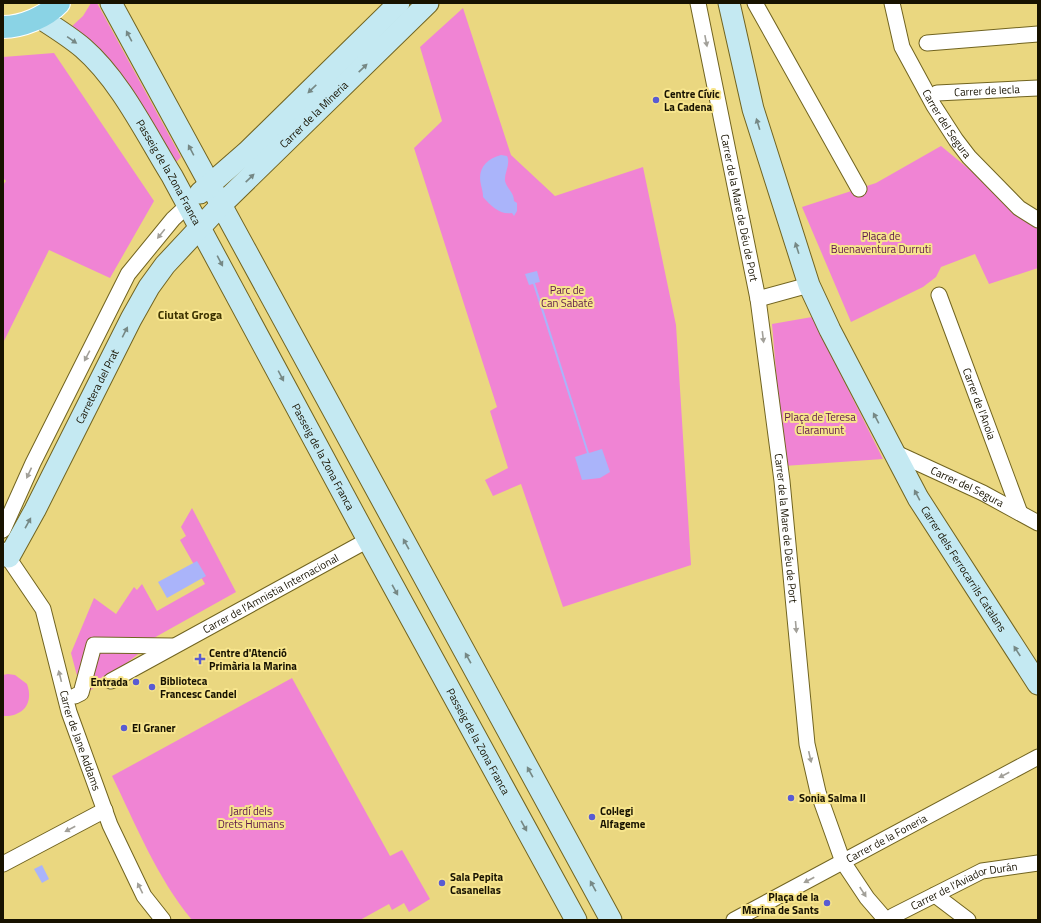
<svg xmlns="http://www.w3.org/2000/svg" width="1041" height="923" font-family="'Titillium Web',sans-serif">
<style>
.green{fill:#f084d4}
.water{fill:#aab4fa}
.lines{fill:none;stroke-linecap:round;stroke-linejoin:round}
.street-casing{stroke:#716420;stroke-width:17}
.secondary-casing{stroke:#716420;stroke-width:23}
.primary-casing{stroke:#fff;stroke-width:24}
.street{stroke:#fff;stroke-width:15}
.secondary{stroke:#c4e9f2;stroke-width:21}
.primary{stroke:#8ad3e5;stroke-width:22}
.oneway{fill:#768885}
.oneway2{fill:#a2a099}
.poi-dot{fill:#595bd2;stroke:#f7e58d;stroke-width:1.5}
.labels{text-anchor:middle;stroke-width:4;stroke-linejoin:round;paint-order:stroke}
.street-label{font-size:11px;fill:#171200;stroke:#f7e58d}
.poi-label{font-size:11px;font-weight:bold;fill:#171200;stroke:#f7e58d;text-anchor:start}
.park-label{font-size:11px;fill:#5a154b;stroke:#f7e58d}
.neighbourhood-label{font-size:12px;font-weight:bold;fill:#3d3301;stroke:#f7e58d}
</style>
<rect width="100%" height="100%" fill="#ead780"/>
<g class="green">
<path d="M 91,3 L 97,3 L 181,157 L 174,164 L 70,28 L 83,16 Z"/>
<path d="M 463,8 L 511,155 L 555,196 L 643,167 L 676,325 L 691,565 L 563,607 L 521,484 L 493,496 L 485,480 L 508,468 L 490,411 L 497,407 L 414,148 L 442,121 L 420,47 Z"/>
<path d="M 54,53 L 154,201 L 110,278 L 49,250 L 3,343 L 3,185 L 6,181 L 3,178 L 3,57 Z"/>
<path d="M 941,146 L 1038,226 L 1038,268 L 989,284 L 975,254 L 941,267 L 936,277 L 923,287 L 851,322 L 802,207 L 876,183 Z"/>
<path d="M 812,317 L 883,459 L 784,466 L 772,324 Z"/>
<path d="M 192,508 L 236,592 L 152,639 L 94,642 L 80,687 L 71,653 L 94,598 L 116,614 L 134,587 L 137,590 L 142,584 L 157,611 L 205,584 L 180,540 L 186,536 L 181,527 Z"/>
<path d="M 97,647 L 145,649 L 83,696 Z"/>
<path d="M 8,674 L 15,675 L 27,684 C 34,703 23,717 3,716 L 3,675 Z"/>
<path d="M 292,678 L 390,856 L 402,850 L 430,899 L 409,912 L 404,903 L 392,910 L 389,904 L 360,920 L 192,920 C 157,878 136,825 112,776 Z"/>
</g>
<g class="water">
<path d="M 501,155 L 507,156 C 511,164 504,173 505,181 C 507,189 514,192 514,201 L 517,203 L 517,211 L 514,216 L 512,213 C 500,215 491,206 483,197 C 483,192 482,190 481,185 C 477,169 486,159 501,155 Z"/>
<path d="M 537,271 L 540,282 L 535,283 L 589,453 L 602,449 L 610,472 L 600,478 L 582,480 L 575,457 L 587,453 L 533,284 L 529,285 L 525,274 Z"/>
<path d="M 197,561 L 206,576 L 167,598 L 158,582 Z"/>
<path d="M 42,865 L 49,879 L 42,883 L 34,869 Z"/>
</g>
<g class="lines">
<defs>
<g id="street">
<path id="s1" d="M 698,3 L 758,299 L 782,481 L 807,744 L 818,792 L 843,862 L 867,898 L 886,920"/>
<path d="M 755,3 L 859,189"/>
<path id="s2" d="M 892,3 L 902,47 L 934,106 L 956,140 L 969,157 L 1019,208 L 1038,220"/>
<path d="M 927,43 L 1038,34"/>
<path id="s3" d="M 937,93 L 1038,88"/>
<path id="s4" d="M 939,295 L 1020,513"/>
<path d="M 758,299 L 809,285"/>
<path id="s5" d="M 894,452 L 983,493 L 1038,523"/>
<path d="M 3,530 L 33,463 L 128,274 L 173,219 L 187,206"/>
<path id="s6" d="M 3,550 L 43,609 L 69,712 L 110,825 L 144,896 L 163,920"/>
<path id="s7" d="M 111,681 L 368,540"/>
<path d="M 75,696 L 81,693 L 94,645 L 172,646"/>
<path d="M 3,864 L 105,810"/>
<path d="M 935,895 L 968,920"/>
<path id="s8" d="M 893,916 L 982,871 L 1038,863"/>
<path id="s9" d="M 734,920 L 1038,757"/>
</g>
<g id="secondary">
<path d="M 111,3 L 611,920"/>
<path id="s10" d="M 729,3 L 753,109 L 809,285 L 830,330 L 918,498 L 1038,684"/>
<path id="s11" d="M 40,18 C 54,27 70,37 83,48 C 120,80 146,134 172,176 L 368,540 L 576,920"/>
<path d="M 200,193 L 247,152 L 399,3"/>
<path id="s12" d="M 9,557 L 35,510 L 131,319 L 149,287 L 165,265 L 221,205 L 428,3"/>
</g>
<path id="primary" d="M 3,27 C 22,27 46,17 59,3"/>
</defs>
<use href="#street" class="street-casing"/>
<use href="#secondary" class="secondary-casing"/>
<use href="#primary" class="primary-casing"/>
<use href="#street" class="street"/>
<use href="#secondary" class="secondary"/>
<use href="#primary" class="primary"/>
</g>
<defs><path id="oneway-solid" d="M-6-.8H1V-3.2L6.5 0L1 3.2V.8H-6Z"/></defs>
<g class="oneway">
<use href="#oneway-solid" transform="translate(129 36) rotate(-118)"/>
<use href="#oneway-solid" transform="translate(72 40) rotate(35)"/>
<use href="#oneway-solid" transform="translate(363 68) rotate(-44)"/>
<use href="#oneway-solid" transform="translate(312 89) rotate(136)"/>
<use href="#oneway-solid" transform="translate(758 124) rotate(-107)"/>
<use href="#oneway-solid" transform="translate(191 150) rotate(-118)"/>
<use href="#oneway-solid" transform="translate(250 178) rotate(-44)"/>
<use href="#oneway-solid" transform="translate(797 248) rotate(-108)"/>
<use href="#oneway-solid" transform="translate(220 261) rotate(62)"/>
<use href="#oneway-solid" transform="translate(125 332) rotate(-63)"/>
<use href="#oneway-solid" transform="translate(281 376) rotate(62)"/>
<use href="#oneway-solid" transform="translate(876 418) rotate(-118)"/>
<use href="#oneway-solid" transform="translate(917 495) rotate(-118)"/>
<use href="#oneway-solid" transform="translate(28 523) rotate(-61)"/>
<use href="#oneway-solid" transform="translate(406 544) rotate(-119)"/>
<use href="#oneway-solid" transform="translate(395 590) rotate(61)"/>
<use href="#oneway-solid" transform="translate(1017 651) rotate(-123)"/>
<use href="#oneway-solid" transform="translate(468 658) rotate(-119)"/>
<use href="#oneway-solid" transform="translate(530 772) rotate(-119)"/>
<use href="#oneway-solid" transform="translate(524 826) rotate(61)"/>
<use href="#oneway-solid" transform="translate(593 886) rotate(-119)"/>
</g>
<g class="oneway2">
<use href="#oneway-solid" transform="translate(706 41) rotate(79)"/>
<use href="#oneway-solid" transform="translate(161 234) rotate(129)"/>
<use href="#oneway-solid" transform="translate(763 337) rotate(83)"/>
<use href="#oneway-solid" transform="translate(87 356) rotate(118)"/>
<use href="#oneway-solid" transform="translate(29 473) rotate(115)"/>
<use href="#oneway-solid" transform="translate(796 627) rotate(85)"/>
<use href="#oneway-solid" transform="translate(60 676) rotate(-104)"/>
<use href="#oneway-solid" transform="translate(810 757) rotate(77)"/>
<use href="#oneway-solid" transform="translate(1004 775) rotate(152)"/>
<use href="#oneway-solid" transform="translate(70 829) rotate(152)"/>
<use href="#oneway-solid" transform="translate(809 880) rotate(152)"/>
<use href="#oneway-solid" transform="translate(140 888) rotate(-116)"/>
<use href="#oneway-solid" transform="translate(863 892) rotate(57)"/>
</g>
<g class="poi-dot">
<circle cx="656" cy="100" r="4"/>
<path d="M198 653h4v4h4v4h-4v4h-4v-4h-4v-4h4z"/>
<circle cx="136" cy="682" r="4"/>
<circle cx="152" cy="687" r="4"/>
<circle cx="124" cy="728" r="4"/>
<circle cx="791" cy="798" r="4"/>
<circle cx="592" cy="817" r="4"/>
<circle cx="442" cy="883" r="4"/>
<circle cx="827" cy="903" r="4"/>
</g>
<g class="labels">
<g class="street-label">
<text dy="4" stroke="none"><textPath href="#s3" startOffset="50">Carrer de Iecla</textPath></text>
<text dy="4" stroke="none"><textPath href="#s12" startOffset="543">Carrer de la Mineria</textPath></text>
<text dy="4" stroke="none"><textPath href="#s2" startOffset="134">Carrer del Segura</textPath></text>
<text dy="4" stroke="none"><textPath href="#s11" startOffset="204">Passeig de la Zona Franca</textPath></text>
<text dy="4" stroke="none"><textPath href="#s1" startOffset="209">Carrer de la Mare de Déu de Port</textPath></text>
<text dy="4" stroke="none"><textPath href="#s12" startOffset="192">Carretera del Prat</textPath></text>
<text dy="4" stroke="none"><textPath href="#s4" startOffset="116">Carrer de l'Anoia</textPath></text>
<text dy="4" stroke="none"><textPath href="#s11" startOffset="528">Passeig de la Zona Franca</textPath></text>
<text dy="4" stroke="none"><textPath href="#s5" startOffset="81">Carrer del Segura</textPath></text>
<text dy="4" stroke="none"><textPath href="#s1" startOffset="533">Carrer de la Mare de Déu de Port</textPath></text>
<text dy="4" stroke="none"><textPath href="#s10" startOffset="617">Carrer dels Ferrocarrils Catalans</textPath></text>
<text dy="4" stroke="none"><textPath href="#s7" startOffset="182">Carrer de l'Amnistia Internacional</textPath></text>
<text dy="4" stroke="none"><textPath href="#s6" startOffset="208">Carrer de Jane Addams</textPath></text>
<text dy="4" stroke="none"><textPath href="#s11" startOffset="852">Passeig de la Zona Franca</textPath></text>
<text dy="4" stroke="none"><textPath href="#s9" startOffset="173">Carrer de la Foneria</textPath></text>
<text dy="4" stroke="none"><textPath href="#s8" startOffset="78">Carrer de l'Aviador Durán</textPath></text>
</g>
<g class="poi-label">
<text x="664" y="98">Centre Cívic<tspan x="664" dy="13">La Cadena</tspan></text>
<text x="209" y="657">Centre d'Atenció<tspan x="209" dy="13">Primària la Marina</tspan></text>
<text x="160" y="685">Biblioteca<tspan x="160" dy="13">Francesc Candel</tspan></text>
<text x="128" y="686" text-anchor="end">Entrada</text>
<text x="132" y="732">El Graner</text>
<text x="799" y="802">Sonia Salma II</text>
<text x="600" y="815">Col·legi<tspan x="600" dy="13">Alfageme</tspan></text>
<text x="450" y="881">Sala Pepita<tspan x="450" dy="13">Casanellas</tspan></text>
<text x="819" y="901" text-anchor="end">Plaça de la<tspan x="819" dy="13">Marina de Sants</tspan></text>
</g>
<g class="park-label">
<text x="881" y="240">Plaça de<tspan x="881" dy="13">Buenaventura Durruti</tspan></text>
<text x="567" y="294">Parc de<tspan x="567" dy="13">Can Sabaté</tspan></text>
<text x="820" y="421">Plaça de Teresa<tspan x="820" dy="13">Claramunt</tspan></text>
<text x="251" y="815">Jardí dels<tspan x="251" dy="13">Drets Humans</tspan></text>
</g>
<g class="neighbourhood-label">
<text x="190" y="319">Ciutat Groga</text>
</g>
</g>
<rect width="1041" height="923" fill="none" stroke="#171200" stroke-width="8"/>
</svg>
